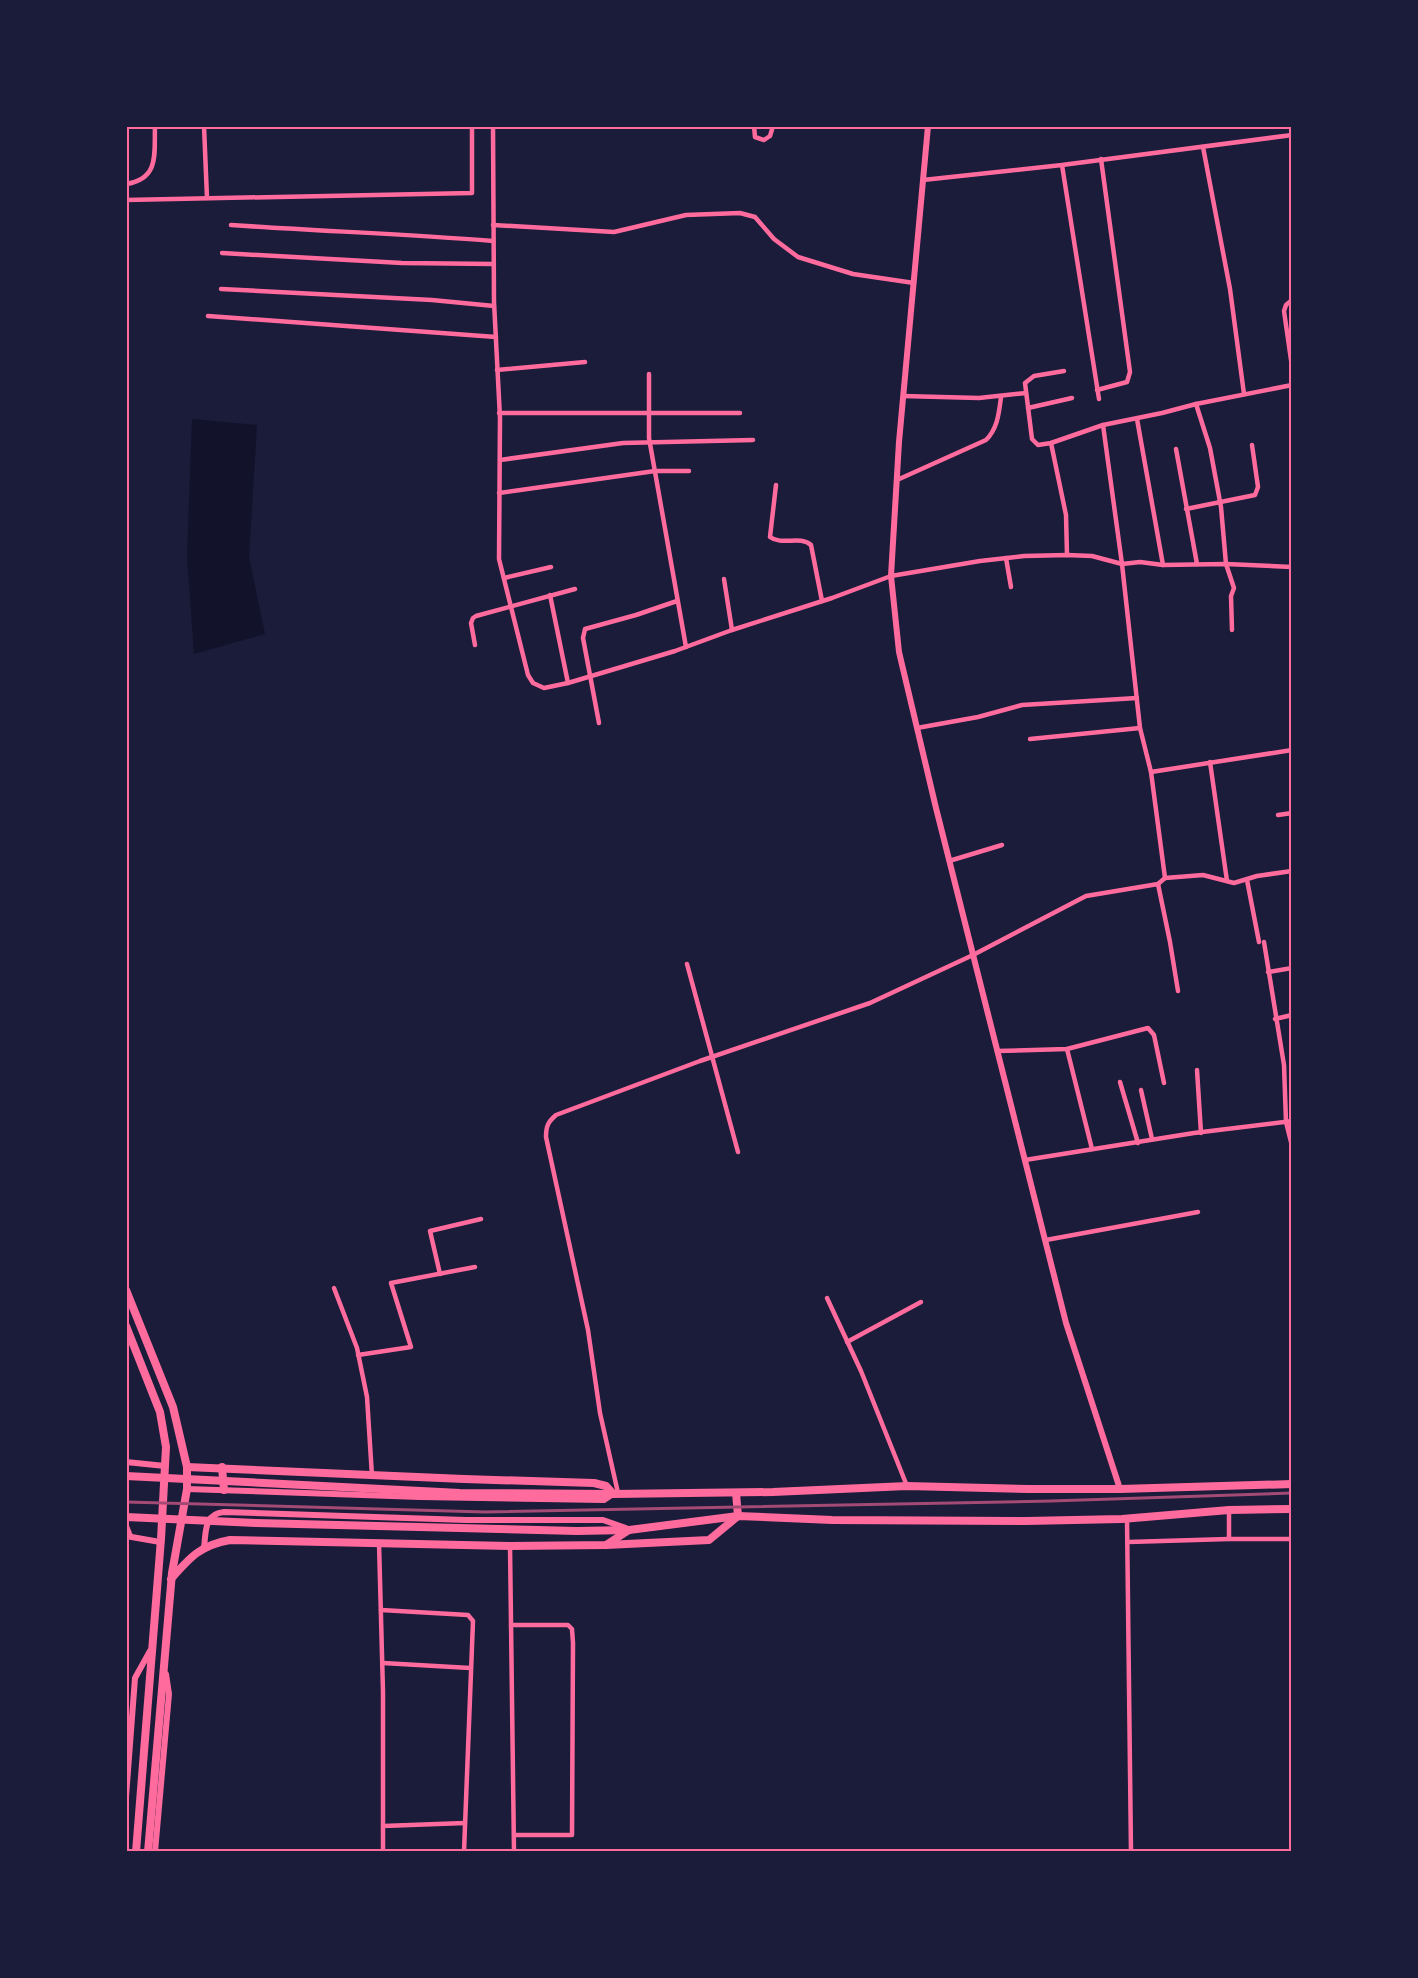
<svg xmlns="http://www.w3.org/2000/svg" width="1418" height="1978" font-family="Mulish,sans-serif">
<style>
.water{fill:#12122b}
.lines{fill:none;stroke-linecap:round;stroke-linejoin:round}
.minor{stroke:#ff6b9d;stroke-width:4.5}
.tertiary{stroke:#ff6b9d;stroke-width:6}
.primary{stroke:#ff6b9d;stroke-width:8}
.trunk{stroke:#ff6b9d;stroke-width:8}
.rail{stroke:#a44b75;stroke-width:3}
.neatline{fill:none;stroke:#ff6b9d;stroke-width:2}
</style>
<rect width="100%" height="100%" fill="#1b1b3a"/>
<path class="water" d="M 192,419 L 257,425 L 249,557 L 265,634 L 194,654 L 187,557 Z"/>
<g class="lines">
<g class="minor">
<path d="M 204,126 L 207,198"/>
<path d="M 493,126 L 494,302 L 500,418 L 499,559 L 528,675 L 533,683 L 544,688 L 568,683 L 675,651 L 732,630 L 832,598 L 891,576 L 980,561 L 1024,556 L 1067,555 L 1092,556 L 1122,564 L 1140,562 L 1163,565 L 1226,564 L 1292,567"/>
<path d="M 754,126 L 755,137 L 764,140 L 770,136 L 773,126"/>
<path d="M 1203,147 L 1230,289 L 1244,394"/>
<path d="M 1062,165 L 1099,399"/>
<path d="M 923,180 L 1062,165 L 1292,135"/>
<path d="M 126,184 C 160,179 154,153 155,126"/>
<path d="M 126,200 L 472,193 L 472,126"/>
<path d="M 231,225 C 318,231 406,234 493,241"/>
<path d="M 493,225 L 614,232 L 686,215 L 740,213 L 755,217 L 774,239 L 798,257 L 853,274 L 914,283"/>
<path d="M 222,253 L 402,263 L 494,264"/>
<path d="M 221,289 L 432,300 L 494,306"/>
<path d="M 1292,300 L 1286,305 L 1284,311 L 1292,367"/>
<path d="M 208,316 L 496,337"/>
<path d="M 497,370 L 585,362"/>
<path d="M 1064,371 L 1034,376 L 1025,383 L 1032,439 L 1038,445 L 1051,443 L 1103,425 L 1162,413 L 1196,404 L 1292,385"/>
<path d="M 649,374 L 649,438 L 686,647"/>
<path d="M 1097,390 L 1127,382 L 1130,372 L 1101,159"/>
<path d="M 903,396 L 979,398 L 1026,393"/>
<path d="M 1196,404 L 1210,448 L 1221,507 L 1226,564 L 1234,588 L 1231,596 L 1232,630"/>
<path d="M 1028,408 L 1072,398"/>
<path d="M 499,413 L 740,413"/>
<path d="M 1137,419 L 1163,565"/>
<path d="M 1051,443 L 1066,515 L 1067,555"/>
<path d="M 1176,449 L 1197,564"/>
<path d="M 500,460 L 623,443 L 753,440"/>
<path d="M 897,480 L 986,440 C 998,428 999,412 1001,397"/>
<path d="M 776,485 L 770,537 C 782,546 800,535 811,545 L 822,601"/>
<path d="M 499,493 L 655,471 L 689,471"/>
<path d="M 1186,509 L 1255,495 L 1258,487 L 1252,445"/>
<path d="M 1006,558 L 1011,587"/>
<path d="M 504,578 L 551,567"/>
<path d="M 724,579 L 732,630"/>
<path d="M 550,595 L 568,683"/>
<path d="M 475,645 L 471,623 L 473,618 L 476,616 L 575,589"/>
<path d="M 599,723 L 583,638 L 585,629 L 636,615 L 677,601"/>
<path d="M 917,728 L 978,717 L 1022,705 L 1137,698"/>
<path d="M 1030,739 L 1140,728"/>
<path d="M 1210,762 L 1227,881"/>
<path d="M 1151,772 L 1292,750"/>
<path d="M 1278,815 L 1292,813"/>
<path d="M 949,861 L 1002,845"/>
<path d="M 1165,878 L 1203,875 L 1234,883 L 1257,876 L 1292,871"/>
<path d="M 1247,880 L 1259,942"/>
<path d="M 1158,884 L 1170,942 L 1178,991"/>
<path d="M 1264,942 L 1284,1065 L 1286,1122 L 1292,1146"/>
<path d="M 687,964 L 738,1152"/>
<path d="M 1268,972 L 1292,968"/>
<path d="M 1275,1019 L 1292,1015"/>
<path d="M 1067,1049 L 1092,1149"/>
<path d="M 997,1051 L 1067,1049 L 1148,1028 L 1154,1035 L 1164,1083"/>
<path d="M 1197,1070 L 1201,1133"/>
<path d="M 1120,1082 L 1138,1143"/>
<path d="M 1141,1090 L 1152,1139"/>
<path d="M 1025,1160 L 1194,1133 L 1292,1121"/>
<path d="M 1046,1240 L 1198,1212"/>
<path d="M 440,1274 L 430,1231 L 481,1219"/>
<path d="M 334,1288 L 357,1348 L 367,1397 L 372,1476"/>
<path d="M 827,1298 L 861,1371 L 907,1486"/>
<path d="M 847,1342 L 921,1302"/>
<path d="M 358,1355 L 411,1347 L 391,1283 L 475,1267"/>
<path d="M 618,1493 L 600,1413 L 588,1330 L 546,1137 C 546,1126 548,1122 556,1115 L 700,1061 L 870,1003 L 973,955 L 1086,896 L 1158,884 L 1165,878 L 1151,772 L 1140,728 L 1122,564 L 1103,425"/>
<path d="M 1229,1510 L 1229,1539"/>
<path d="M 1127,1519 L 1131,1852"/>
<path d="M 1128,1542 L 1229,1539 L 1292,1539"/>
<path d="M 379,1543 L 383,1692 L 383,1852"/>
<path d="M 510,1546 L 514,1852"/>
<path d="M 381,1610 L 468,1615 L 473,1621 L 464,1852"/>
<path d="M 511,1625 L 568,1625 L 572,1629 L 573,1643 L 572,1835 L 514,1835"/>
<path d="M 383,1663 L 470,1668"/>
<path d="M 383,1826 L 465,1823"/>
</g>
<g class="tertiary">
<path d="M 928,126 L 899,442 L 891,576 L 899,652 L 936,808 L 1066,1323 L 1120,1489"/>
<path d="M 126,1462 L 165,1466"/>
<path d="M 187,1489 L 420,1497 L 604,1500 L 613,1494"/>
<path d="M 126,1526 L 130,1536"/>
<path d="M 126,1536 L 160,1542"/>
<path d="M 204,1548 C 206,1531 204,1514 224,1512 L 466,1520 L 603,1520 L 626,1528"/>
<path d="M 126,1797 L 135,1678 L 150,1651"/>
<path d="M 155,1852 L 169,1694 L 166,1674"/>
</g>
<g class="primary">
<path d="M 126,1476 L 460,1493 L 613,1494"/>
<path d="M 126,1517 L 256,1523 L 577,1531 L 629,1530"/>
</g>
<g class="trunk">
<path d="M 126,1290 L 173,1407 L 187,1467 L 187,1489 L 172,1573 L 148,1852"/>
<path d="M 126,1326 L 160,1412 L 166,1447 L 161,1539 L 136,1852"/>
<path d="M 187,1467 L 464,1479 L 594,1483 L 606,1486 L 613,1494 L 773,1492 L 907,1486 L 1029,1489 L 1120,1489 L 1292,1484"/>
<path d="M 222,1467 L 224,1490"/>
<path d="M 606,1545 L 629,1530 L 738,1516 L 832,1520 L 1026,1521 L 1122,1519 L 1229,1510 L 1292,1509"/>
<path d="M 171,1579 C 190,1557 201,1545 230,1540 L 510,1546 L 606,1545 L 709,1540 L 738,1516 L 736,1493"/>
</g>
<path class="rail" d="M 126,1502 L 485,1512 L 1051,1501 L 1292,1493"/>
</g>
<rect width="1418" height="1978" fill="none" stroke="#1b1b3a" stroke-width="255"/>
<rect x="128" y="128" width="1162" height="1722" class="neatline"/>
</svg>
